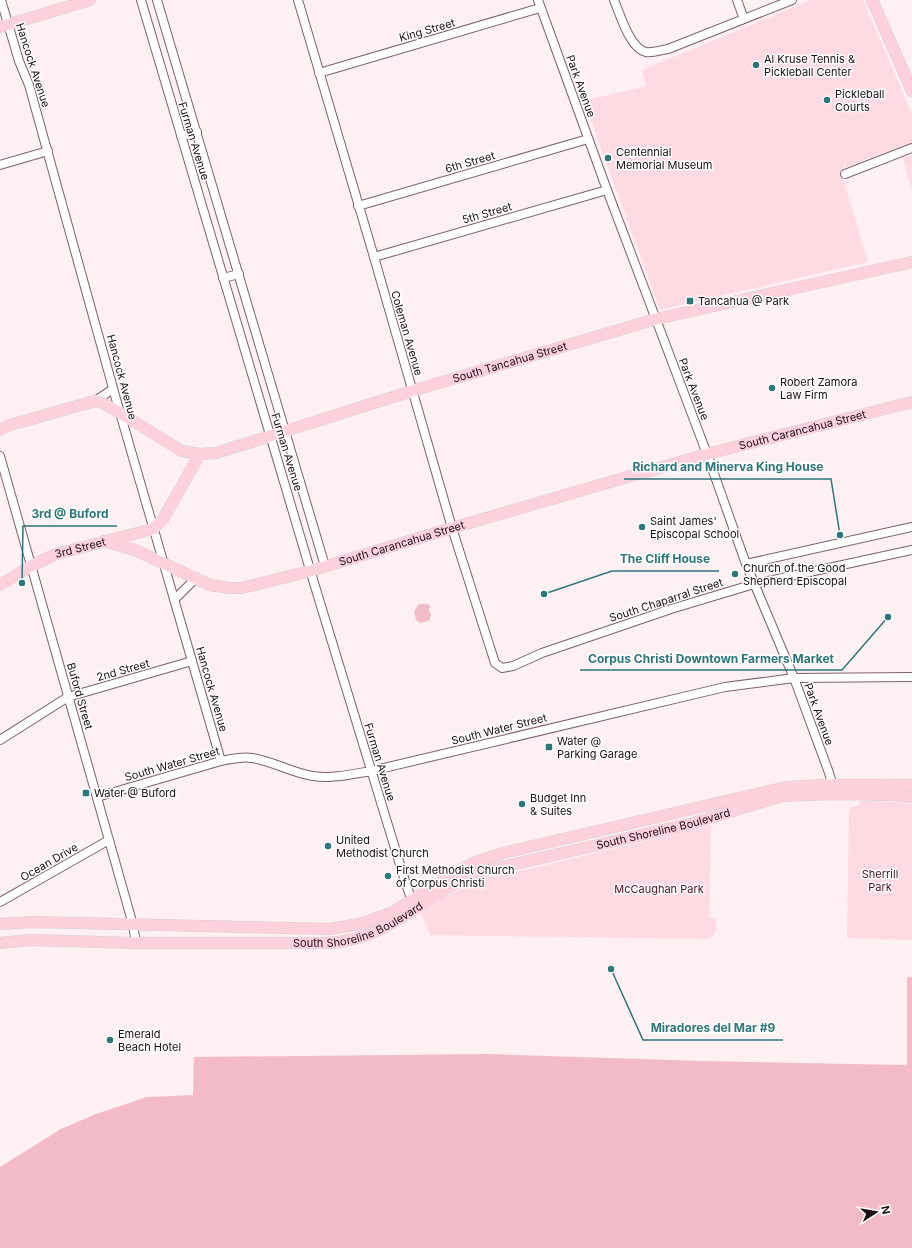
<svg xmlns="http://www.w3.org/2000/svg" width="912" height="1248" font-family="Inter,sans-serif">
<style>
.green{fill:#ffdae2}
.water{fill:#f3bbc8}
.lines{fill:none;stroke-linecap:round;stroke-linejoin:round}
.minor-casing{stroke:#7f6168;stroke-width:10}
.major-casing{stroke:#d1cfcf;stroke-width:12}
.minor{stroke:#fff;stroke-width:8}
.major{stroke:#ffd1dd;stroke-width:11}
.poi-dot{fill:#2d767b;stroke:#fff;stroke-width:1.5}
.labels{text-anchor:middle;stroke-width:3;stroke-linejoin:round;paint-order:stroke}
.street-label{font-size:11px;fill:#1a0e11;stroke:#fff}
.poi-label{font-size:11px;fill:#1a0e11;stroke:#fff;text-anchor:start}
.park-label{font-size:11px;fill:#4d0c25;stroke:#fff}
.leader{fill:none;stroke:#2d767b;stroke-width:1.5}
.callout-dot{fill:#2d767b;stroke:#fff;stroke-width:1.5}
.callout-label{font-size:12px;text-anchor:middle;font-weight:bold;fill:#2d767b;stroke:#fff;stroke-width:3;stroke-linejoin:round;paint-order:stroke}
</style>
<rect width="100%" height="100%" fill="#fef0f3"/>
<g class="green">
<path d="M 811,0 L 863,0 L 912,114 L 912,142 L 840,169 L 868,262 L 660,310 L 584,101 L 646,86 L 642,70 Z"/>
<path d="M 912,155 L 912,192 L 903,158 Z"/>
<path d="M 859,801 L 884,801 L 912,804 L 912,940 L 847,938 L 849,812 L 851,807 L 859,805 Z"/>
<path d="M 711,825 L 709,918 L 716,918 L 716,931 L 711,938 L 707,939 L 430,935 L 421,913 L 437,902 L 475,880 L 529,869 Z"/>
</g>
<g class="water">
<path d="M 420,604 L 428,604 L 430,607 L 429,610 L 431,615 L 429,621 L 420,623 L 416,620 L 414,612 L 416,609 L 417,606 Z"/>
<path d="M 907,977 L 912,977 L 912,1248 L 0,1248 L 0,1167 L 61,1129 L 96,1114 L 147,1097 L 193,1095 L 194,1057 L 488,1054 L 702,1061 L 907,1065 Z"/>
</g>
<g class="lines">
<defs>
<g id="minor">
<path d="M 1,0 L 19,61 L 29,85 L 116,399 L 221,761"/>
<path d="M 141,0 L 314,583 L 405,881 L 413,904"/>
<path d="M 157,0 L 325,566"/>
<path d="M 298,0 L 374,257 L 452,528 L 495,663 L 502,668 L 513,666 L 542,653 L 671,609 L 754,584 L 912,550"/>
<path d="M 538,0 L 607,190 L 707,454 L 746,564 L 794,678 L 828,770 L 834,789"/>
<path d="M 614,0 C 620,14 630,49 646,52 C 653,53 661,50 668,49 L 792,0"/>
<path d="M 737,0 L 744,19"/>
<path d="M 319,73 L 540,8"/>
<path d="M 181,136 L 197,132"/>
<path d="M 0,165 L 48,151"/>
<path d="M 845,174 L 912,148"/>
<path d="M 358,206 L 588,139"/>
<path d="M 374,257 L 607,190"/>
<path d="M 223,278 L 239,274"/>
<path d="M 95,401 L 113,389"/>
<path d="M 0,456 L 109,840 L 133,925 L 136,943"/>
<path d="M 746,564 L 912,527"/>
<path d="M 175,599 L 195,579"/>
<path d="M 0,740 L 68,697 L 192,661"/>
<path d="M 97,797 L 221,761 C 231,759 242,756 252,758 C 273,761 292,773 313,776 C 332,779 353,774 371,771 L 725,687 L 794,678 L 912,677"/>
<path d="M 0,902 L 109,840"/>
</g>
<g id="major">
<path d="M 872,0 L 912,91"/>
<path d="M 0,27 L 90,0"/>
<path id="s1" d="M 0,430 L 10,425 L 95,401 L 101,402 L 120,413 L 182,451 L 200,454 L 216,453 L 412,391 L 656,319 L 912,262"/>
<path id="s2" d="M 646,472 L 707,454 L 912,402"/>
<path id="s3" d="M 104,541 L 135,550 L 210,585 L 230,588 L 242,588 L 310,571 L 452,528 L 641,473"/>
<path id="s4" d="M 0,585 L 31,566 L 56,554 L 153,529 L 163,519 L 200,454"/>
<path d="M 0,924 L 32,922 L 329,929 L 360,924 L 391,913 L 458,871 L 473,863 L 503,853 L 782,788 C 825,783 869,785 912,785"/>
<path id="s5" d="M 0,943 L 31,940 L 136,943 L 327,943 C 373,941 401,917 438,894 C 451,886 462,878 476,873 L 693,823 L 782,796 L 834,794 L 893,795 L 912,797"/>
</g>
</defs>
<use href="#minor" class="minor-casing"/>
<use href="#major" class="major-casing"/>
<use href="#minor" class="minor"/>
<use href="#major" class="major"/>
</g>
<g class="poi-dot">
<circle cx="756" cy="65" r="4"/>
<circle cx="827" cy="100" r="4"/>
<circle cx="608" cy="158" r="4"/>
<rect x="686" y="297" width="8" height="8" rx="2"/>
<circle cx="772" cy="388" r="4"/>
<circle cx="642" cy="527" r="4"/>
<circle cx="735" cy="574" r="4"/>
<rect x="545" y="743" width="8" height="8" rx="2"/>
<rect x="82" y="789" width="8" height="8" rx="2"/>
<circle cx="522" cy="804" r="4"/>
<circle cx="328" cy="846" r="4"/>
<circle cx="388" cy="876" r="4"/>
<circle cx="110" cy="1040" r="4"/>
</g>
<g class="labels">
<g class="street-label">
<text transform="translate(427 30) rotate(-16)" y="4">King Street</text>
<text transform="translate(33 65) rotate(72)" y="4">Hancock Avenue</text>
<text transform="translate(581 86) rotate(70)" y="4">Park Avenue</text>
<text transform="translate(194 141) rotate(73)" y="4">Furman Avenue</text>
<text transform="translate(470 162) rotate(-16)" y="4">6th Street</text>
<text transform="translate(487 213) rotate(-16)" y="4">5th Street</text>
<text transform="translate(407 333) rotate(74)" y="4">Coleman Avenue</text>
<text dy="4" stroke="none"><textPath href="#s1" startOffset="542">South Tancahua Street</textPath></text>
<text transform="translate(122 377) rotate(75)" y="4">Hancock Avenue</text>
<text transform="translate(694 389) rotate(69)" y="4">Park Avenue</text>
<text dy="4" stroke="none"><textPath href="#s2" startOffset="162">South Carancahua Street</textPath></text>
<text transform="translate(287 452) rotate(73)" y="4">Furman Avenue</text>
<text dy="4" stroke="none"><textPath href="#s3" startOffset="313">South Carancahua Street</textPath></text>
<text dy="4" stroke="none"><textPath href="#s4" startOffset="89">3rd Street</textPath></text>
<text transform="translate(666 600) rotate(-18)" y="4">South Chaparral Street</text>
<text transform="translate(123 670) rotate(-16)" y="4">2nd Street</text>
<text transform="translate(212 689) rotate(74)" y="4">Hancock Avenue</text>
<text transform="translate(80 696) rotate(74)" y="4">Buford Street</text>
<text transform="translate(819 714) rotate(70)" y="4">Park Avenue</text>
<text transform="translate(499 729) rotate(-14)" y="4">South Water Street</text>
<text transform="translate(380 762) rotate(73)" y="4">Furman Avenue</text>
<text transform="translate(172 764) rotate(-16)" y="4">South Water Street</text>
<text dy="4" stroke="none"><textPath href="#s5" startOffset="686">South Shoreline Boulevard</textPath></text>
<text transform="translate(49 862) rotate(-30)" y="4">Ocean Drive</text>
<text dy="4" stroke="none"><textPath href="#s5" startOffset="362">South Shoreline Boulevard</textPath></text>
</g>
<g class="poi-label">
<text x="764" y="63">Al Kruse Tennis &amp;<tspan x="764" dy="13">Pickleball Center</tspan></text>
<text x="835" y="98">Pickleball<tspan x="835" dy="13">Courts</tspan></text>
<text x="616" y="156">Centennial<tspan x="616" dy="13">Memorial Museum</tspan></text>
<text x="698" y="305">Tancahua @ Park</text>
<text x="780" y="386">Robert Zamora<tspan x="780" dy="13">Law Firm</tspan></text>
<text x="650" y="525">Saint James'<tspan x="650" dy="13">Episcopal School</tspan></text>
<text x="743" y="572">Church of the Good<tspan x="743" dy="13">Shepherd Episcopal</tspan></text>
<text x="557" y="745">Water @<tspan x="557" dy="13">Parking Garage</tspan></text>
<text x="94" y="797">Water @ Buford</text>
<text x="530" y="802">Budget Inn<tspan x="530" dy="13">&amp; Suites</tspan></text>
<text x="336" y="844">United<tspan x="336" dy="13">Methodist Church</tspan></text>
<text x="396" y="874">First Methodist Church<tspan x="396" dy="13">of Corpus Christi</tspan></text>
<text x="118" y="1038">Emerald<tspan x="118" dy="13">Beach Hotel</tspan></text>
</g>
<g class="park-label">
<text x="880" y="878">Sherrill<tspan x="880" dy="13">Park</tspan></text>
<text x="659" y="893">McCaughan Park</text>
</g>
</g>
<path class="leader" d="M840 535L831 479H624M22 583L23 526H117M544 594L612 571H719M888 617L842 670H580M611 969L643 1040H783"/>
<g class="callout-dot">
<circle cx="840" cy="535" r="4"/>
<circle cx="22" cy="583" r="4"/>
<circle cx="544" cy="594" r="4"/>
<circle cx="888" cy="617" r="4"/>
<circle cx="611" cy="969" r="4"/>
</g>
<g class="callout-label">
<text x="728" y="471">Richard and Minerva King House</text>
<text x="70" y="518">3rd @ Buford</text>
<text x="665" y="563">The Cliff House</text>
<text x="711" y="663">Corpus Christi Downtown Farmers Market</text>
<text x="713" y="1032">Miradores del Mar #9</text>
</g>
<g transform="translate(876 1212) rotate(78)" stroke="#ffffff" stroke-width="3" paint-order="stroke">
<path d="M0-3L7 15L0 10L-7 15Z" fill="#1a0e11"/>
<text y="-6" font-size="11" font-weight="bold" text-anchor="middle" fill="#1a0e11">N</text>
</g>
</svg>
